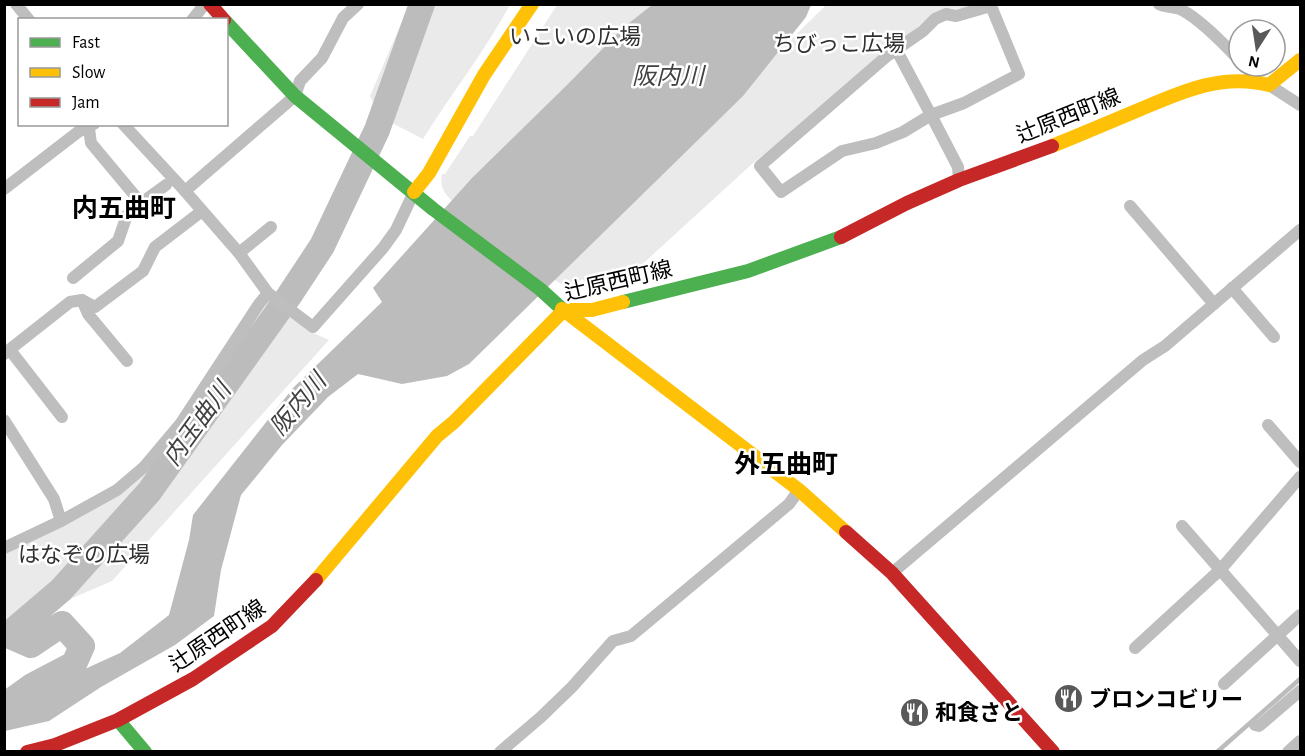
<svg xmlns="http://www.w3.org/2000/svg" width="1305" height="756" font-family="'Alegreya Sans','Noto Sans JP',sans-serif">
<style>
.green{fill:#eaeaea}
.water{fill:#bcbcbc}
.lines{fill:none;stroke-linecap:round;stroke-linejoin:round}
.stream{stroke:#bcbcbc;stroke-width:4.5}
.river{stroke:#bcbcbc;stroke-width:26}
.street{stroke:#bebebe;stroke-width:12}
.fast{stroke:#4caf50;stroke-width:14}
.slow{stroke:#ffc107;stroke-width:14}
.jam{stroke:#c62828;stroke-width:14}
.labels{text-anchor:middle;stroke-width:5;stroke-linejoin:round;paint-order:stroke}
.park-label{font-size:22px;fill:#303030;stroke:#fff}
.street-label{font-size:22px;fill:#000;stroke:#fff}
.poi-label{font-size:22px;font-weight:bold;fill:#000;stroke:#fff;text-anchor:start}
.water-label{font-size:24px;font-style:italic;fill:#414141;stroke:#fff}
.quarter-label{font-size:26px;font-weight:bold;fill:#000;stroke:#fff}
</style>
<rect width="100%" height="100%" fill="#fff"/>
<g class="green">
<path d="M 445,5 L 510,5 C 485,51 451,94 423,139 L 392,123 L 376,140 L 365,132 L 378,111 L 370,96 L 409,5 Z"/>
<path d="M 557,5 L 656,5 L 456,204 C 446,196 439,188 442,174 L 445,174 L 470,136 L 473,136 Z"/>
<path d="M 826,5 L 979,5 L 957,9 L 947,8 L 932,15 L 752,164 L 625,280 L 613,268 L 591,287 L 582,279 L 568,289 L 551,277 Z"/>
<path d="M 268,305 L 274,305 L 311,332 L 329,340 L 112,581 L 5,627 L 5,552 L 118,495 Z"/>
</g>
<path class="water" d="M 652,5 L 811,5 L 806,17 L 743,96 L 469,364 L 447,376 L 402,384 L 358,374 L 328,397 L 282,445 L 241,495 L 221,570 L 214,616 L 175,645 L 101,687 L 49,721 L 5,731 L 4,701 L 41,689 L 120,653 L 169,615 L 189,540 L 193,515 L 293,388 L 382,302 L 373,288 L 472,178 L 568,84 L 624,27 Z"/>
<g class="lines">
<path class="stream" d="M 1217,752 L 1300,679"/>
<path class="river" d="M 4,706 L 32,686 L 74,664 L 82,646 L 62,624 L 31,645 L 8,635 L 61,590 L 149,492 L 289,296 L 322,246 L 377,130 L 422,4"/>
<g class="street">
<path d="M 16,4 L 29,20"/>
<path d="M 358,4 L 343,18 L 322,58 L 300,81 L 295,96 L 185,191 L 239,253 L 268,293 L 313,327 L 383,248 L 396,230 L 414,192"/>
<path d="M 1159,4 C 1166,8 1175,6 1182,10 C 1199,19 1225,45 1239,60"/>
<path d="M 192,20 L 205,4"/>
<path d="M 896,49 L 931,115 L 903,132 L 876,143 L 842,151 L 781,192 L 760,166 L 887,56 L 923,31 L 935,19 L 946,14 L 956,16 L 991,6 L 1019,74 L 964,103 L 931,115 L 958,167 L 959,180"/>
<path d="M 1245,66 L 1249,70 L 1252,79"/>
<path d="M 1269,85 L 1300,105"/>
<path d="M 123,124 L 185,191"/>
<path d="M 4,189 L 78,132 L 94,124"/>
<path d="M 141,203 L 166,185"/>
<path d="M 1130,206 L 1214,304"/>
<path d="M 239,253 L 271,227"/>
<path d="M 73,278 L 118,241 L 127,215 L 141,203 L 91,143 L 89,129"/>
<path d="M 1232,288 L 1274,337"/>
<path d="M 82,300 L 88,314 L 127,361"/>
<path d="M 10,350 L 62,417"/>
<path d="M 4,354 L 70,302 L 82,300 L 95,307 L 143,271 L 155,247 L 202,211"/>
<path d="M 4,420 L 54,499 L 61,521"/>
<path d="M 1268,425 L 1300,462"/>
<path d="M 1182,526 L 1300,661"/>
<path d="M 4,548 L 61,521 L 117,490 L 144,467 L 181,423 L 259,304 L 268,293"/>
<path d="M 892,573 L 1143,360 L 1165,346 L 1300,230"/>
<path d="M 1135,648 L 1221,569 L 1300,477"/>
<path d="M 1224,684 L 1300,615"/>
<path d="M 1255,725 L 1259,726 L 1300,691"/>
<path d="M 500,752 L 541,717 L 572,687 L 613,641 L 631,636 L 789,504 L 799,490"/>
<path d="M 1288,752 L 1300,741"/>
</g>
<g class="fast">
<path d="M 226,22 L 295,96 L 433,209 L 540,289 L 562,309"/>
<path d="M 623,302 L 748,271 L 841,237"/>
<path d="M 118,720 L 145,752"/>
</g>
<g class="slow">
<path d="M 1052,146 C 1082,134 1112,121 1141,109 C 1183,91 1223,73 1269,85 L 1300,60"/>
<path d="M 414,192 L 429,173 L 484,75 L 532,4"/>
<path d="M 562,309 L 799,490 L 846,532"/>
<path d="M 316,580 L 437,436 L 454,422 L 564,310 L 592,310 L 623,302"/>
</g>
<g class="jam">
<path d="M 210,4 L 224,20"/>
<path d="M 841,237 L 907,203 L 959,180 L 1052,146"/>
<path d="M 846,532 L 892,573 L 1053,752"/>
<path d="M 27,752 L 55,745 L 118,720 L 193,679 L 272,626 L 316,580"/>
</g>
</g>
<defs>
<symbol id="restaurant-disc" viewBox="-11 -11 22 22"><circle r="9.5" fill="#595959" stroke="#fff"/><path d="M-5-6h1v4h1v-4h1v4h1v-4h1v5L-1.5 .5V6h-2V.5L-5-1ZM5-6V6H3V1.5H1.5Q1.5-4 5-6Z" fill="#fff"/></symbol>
</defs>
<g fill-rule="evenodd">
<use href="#restaurant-disc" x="1052" y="682" width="33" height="33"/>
<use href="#restaurant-disc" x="898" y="696" width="33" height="33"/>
</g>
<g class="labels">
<g class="park-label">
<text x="575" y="44">いこいの広場</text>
<text x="839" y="51">ちびっこ広場</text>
<text x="84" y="562">はなぞの広場</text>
</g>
<g class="street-label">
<text transform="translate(1068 115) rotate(-22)" y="8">辻原西町線</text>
<text transform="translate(618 280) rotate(-13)" y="8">辻原西町線</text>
<text transform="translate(217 635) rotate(-34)" y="8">辻原西町線</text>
</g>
<g class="poi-label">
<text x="1089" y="707">ブロンコビリー</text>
<text x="935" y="720">和食さと</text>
</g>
<g class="water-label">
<text x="668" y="84">阪内川</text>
<text transform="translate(298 404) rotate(-50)" y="8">阪内川</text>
<text transform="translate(197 424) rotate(-54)" y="8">内玉曲川</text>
</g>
<g class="quarter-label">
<text x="124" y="217">内五曲町</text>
<text x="786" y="473">外五曲町</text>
</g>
</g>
<rect width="1305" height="756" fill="none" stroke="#000000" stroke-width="12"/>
<rect x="18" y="18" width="210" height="108" fill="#ffffff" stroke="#999999" stroke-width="1.5"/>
<rect x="30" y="38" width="30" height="9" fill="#4caf50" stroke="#999999" stroke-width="1.5"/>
<text x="72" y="48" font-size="18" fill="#000000">Fast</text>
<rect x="30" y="68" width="30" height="9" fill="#ffc107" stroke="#999999" stroke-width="1.5"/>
<text x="72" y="78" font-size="18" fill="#000000">Slow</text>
<rect x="30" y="98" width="30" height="9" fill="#c62828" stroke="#999999" stroke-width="1.5"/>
<text x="72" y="108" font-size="18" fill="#000000">Jam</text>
<g transform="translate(1257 48) rotate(192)"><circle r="28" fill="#ffffff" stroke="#999999" stroke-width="1.5"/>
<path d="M0-4.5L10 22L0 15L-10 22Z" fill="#595959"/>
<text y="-9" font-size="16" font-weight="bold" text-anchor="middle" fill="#000000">N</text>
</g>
</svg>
